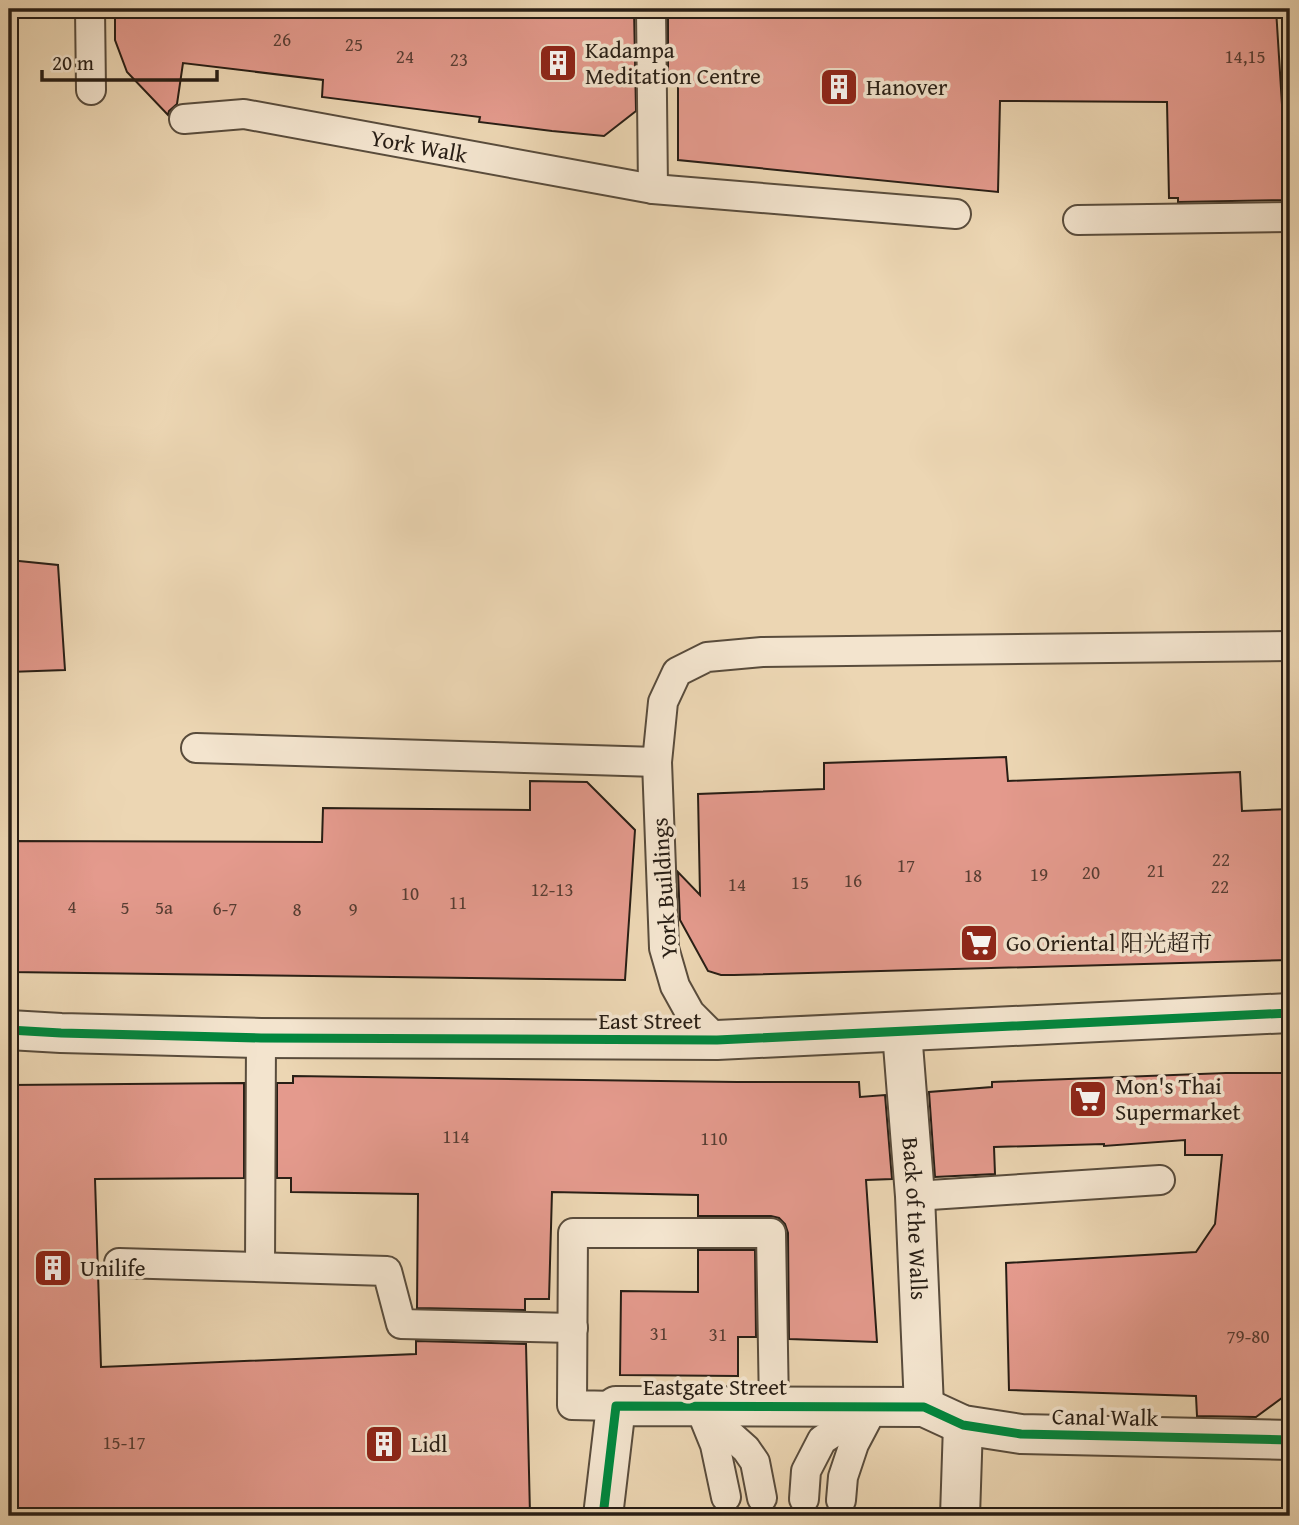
<svg xmlns="http://www.w3.org/2000/svg" width="1299" height="1525" font-family="'Gentium Book Plus','Noto Serif SC',serif">
<style>
.building{fill:#e49a8d;stroke:#281e15;stroke-width:2}
.lines{fill:none;stroke-linecap:round;stroke-linejoin:round}
.lane-casing{stroke:#594c3c;stroke-width:32}
.street-casing{stroke:#594c3c;stroke-width:42}
.lane{stroke:#f3e4ce;stroke-width:28}
.street{stroke:#f3e4ce;stroke-width:38}
.cycleway-casing{stroke:#f3e4ce;stroke-width:13}
.cycleway{stroke:#00873e;stroke-width:9}
.labels{text-anchor:middle;stroke-width:7;stroke-linejoin:round;paint-order:stroke}
.number-label{font-size:19px;fill:#573d33}
.poi-label{font-size:23px;fill:#281e15;stroke:#f3e4ce;text-anchor:start}
.street-label{font-size:23px;fill:#281e15;stroke:#f3e4ce}
</style>
<rect width="100%" height="100%" fill="#ecd6b3"/>
<filter id="stains"><feTurbulence type="fractalNoise" baseFrequency=".00286" numOctaves="4"/><feColorMatrix values="0 0 0 0 .2 0 0 0 0 .09 0 0 0 0 .02 0 0 0 .5 -.17"/></filter>
<radialGradient id="worn" r=".72"><stop offset=".6" stop-color="#630" stop-opacity="0"/><stop offset="1" stop-color="#630" stop-opacity=".3"/></radialGradient>
<g class="building">
<path d="M 115,9 L 634,9 L 636,111 L 604,136 L 552,131 L 479,122 L 480,117 L 322,97 L 323,80 L 183,63 L 177,104 L 169,111 L 168,115 L 127,72 L 115,40 Z"/>
<path d="M 668,9 L 1276,9 L 1288,200 L 1178,202 L 1178,198 L 1169,198 L 1167,102 L 1000,101 L 998,192 L 678,160 L 678,78 L 668,85 Z"/>
<path d="M 9,560 L 58,565 L 65,670 L 9,672 Z"/>
<path d="M 1006,757 L 1008,781 L 1240,772 L 1242,811 L 1290,809 L 1290,960 L 734,975 L 721,975 L 708,971 L 680,920 L 678,872 L 700,895 L 698,794 L 824,789 L 824,763 Z"/>
<path d="M 530,781 L 587,782 L 635,830 L 625,980 L 9,972 L 9,841 L 322,842 L 323,808 L 530,810 Z"/>
<path d="M 1226,1073 L 1287,1073 L 1290,1392 L 1256,1417 L 1197,1416 L 1196,1396 L 1009,1390 L 1006,1263 L 1196,1252 L 1215,1224 L 1222,1155 L 1185,1155 L 1185,1140 L 1104,1146 L 1104,1144 L 994,1147 L 995,1174 L 935,1177 L 929,1092 L 992,1087 L 992,1082 Z"/>
<path d="M 293,1076 L 737,1082 L 859,1082 L 860,1097 L 885,1095 L 892,1179 L 866,1180 L 877,1342 L 789,1339 L 788,1233 L 785,1224 L 779,1218 L 771,1216 L 698,1216 L 698,1195 L 552,1192 L 549,1299 L 525,1299 L 525,1310 L 417,1308 L 418,1194 L 291,1192 L 291,1178 L 277,1178 L 277,1083 L 293,1083 Z"/>
<path d="M 244,1083 L 244,1178 L 95,1179 L 101,1367 L 416,1354 L 416,1341 L 526,1344 L 530,1515 L 9,1516 L 9,1085 Z"/>
<path d="M 698,1250 L 755,1250 L 756,1337 L 738,1337 L 738,1376 L 620,1375 L 621,1291 L 698,1292 Z"/>
</g>
<g class="lines">
<defs>
<g id="lane">
<path d="M 90,9 L 91,90"/>
<path d="M 651,9 L 653,189"/>
<path id="s1" d="M 184,119 L 244,114 L 653,189 L 956,214"/>
<path d="M 1078,220 L 1290,217"/>
<path d="M 196,748 L 657,762"/>
<path d="M 717,1040 L 690,1013 L 675,986 L 664,948 L 657,762 L 663,702 L 677,672 L 707,657 L 762,652 L 1290,646"/>
<path d="M 915,1196 L 1160,1180"/>
<path d="M 119,1263 L 387,1271 L 401,1324 L 573,1328"/>
<path d="M 260,1266 L 261,1038"/>
<path d="M 616,1406 L 572,1405 L 573,1233 L 771,1233 L 774,1407"/>
<path d="M 699,1407 L 746,1449 L 755,1462 L 762,1498"/>
<path d="M 702,1413 L 715,1445 L 726,1497"/>
<path d="M 804,1499 L 806,1471 L 822,1440 L 874,1406"/>
<path d="M 841,1500 L 843,1477 L 854,1444 L 873,1408"/>
</g>
<g id="street">
<path d="M 9,1030 L 61,1033 L 261,1038 L 717,1040 L 1290,1013"/>
<path id="s2" d="M 902,1032 L 915,1196 L 924,1407"/>
<path d="M 603,1516 L 616,1406 L 924,1407 L 963,1425 L 1021,1434 L 1290,1440"/>
<path d="M 960,1516 L 963,1425"/>
</g>
</defs>
<use href="#lane" class="lane-casing"/>
<use href="#street" class="street-casing"/>
<use href="#lane" class="lane"/>
<use href="#street" class="street"/>
<defs>
<g id="cycleway">
<path d="M 9,1030 L 61,1033 L 261,1038 L 717,1040 L 1290,1013"/>
<path d="M 603,1516 L 616,1406 L 924,1407 L 963,1425 L 1021,1434 L 1290,1440"/>
</g>
</defs>
<use href="#cycleway" class="cycleway-casing"/>
<use href="#cycleway" class="cycleway"/>
</g>
<defs>
<symbol id="building-square" viewBox="-11 -11 22 22"><rect x="-9" y="-9" width="18" height="18" rx="4" fill="#8f2418" stroke="#f3e4ce"/><path d="M-4-6H4V6H1V3H-1V6H-4ZM-2.5-4.3h1.7v1.8h-1.7ZM.8-4.3h1.7v1.8H.8ZM-2.5-1h1.7V.8h-1.7ZM.8-1h1.7V.8H.8Z" fill="#fff"/></symbol>
<symbol id="supermarket-square" viewBox="-11 -11 22 22"><rect x="-9" y="-9" width="18" height="18" rx="4" fill="#8f2418" stroke="#f3e4ce"/><path d="M-6-5.5h2.5l.6 2H6L4.5 2H-2.5L-4.4-4H-6ZM-1.5 3.2a1.3 1.3 0 1 0 .1 0ZM3 3.2a1.3 1.3 0 1 0 .1 0Z" fill="#fff"/></symbol>
</defs>
<g fill-rule="evenodd">
<use href="#building-square" x="536" y="41" width="44" height="44"/>
<use href="#building-square" x="817" y="65" width="44" height="44"/>
<use href="#supermarket-square" x="957" y="921" width="44" height="44"/>
<use href="#supermarket-square" x="1066" y="1077" width="44" height="44"/>
<use href="#building-square" x="31" y="1246" width="44" height="44"/>
<use href="#building-square" x="362" y="1422" width="44" height="44"/>
</g>
<g class="labels">
<g class="number-label">
<text x="282" y="46">26</text>
<text x="354" y="51">25</text>
<text x="405" y="63">24</text>
<text x="1245" y="63">14,15</text>
<text x="459" y="66">23</text>
<text x="1221" y="866">22</text>
<text x="906" y="872">17</text>
<text x="1156" y="877">21</text>
<text x="1091" y="879">20</text>
<text x="1039" y="881">19</text>
<text x="973" y="882">18</text>
<text x="853" y="887">16</text>
<text x="800" y="889">15</text>
<text x="737" y="891">14</text>
<text x="1220" y="893">22</text>
<text x="552" y="896">12-13</text>
<text x="410" y="900">10</text>
<text x="458" y="909">11</text>
<text x="72" y="913">4</text>
<text x="125" y="914">5</text>
<text x="164" y="914">5a</text>
<text x="225" y="915">6-7</text>
<text x="297" y="916">8</text>
<text x="353" y="916">9</text>
<text x="456" y="1143">114</text>
<text x="714" y="1145">110</text>
<text x="659" y="1340">31</text>
<text x="718" y="1341">31</text>
<text x="1248" y="1343">79-80</text>
<text x="124" y="1449">15-17</text>
</g>
<g class="poi-label">
<text x="585" y="58">Kadampa<tspan x="585" dy="26">Meditation Centre</tspan></text>
<text x="866" y="95">Hanover</text>
<text x="1006" y="951">Go Oriental 阳光超市</text>
<text x="1115" y="1094">Mon's Thai<tspan x="1115" dy="26">Supermarket</tspan></text>
<text x="80" y="1276">Unilife</text>
<text x="411" y="1452">Lidl</text>
</g>
<g class="street-label">
<text dy="8" stroke="none"><textPath href="#s1" startOffset="238">York Walk</textPath></text>
<text transform="translate(664 888) rotate(-94)" y="8">York Buildings</text>
<text x="650" y="1029">East Street</text>
<text dy="8" stroke="none"><textPath href="#s2" startOffset="187">Back of the Walls</textPath></text>
<text x="715" y="1395">Eastgate Street</text>
<text transform="translate(1105 1417) rotate(1)" y="8">Canal Walk</text>
</g>
</g>
<rect width="1299" height="1525" fill="none" stroke="#ecd6b3" stroke-width="35"/>
<rect x="10" y="10" width="1278" height="1504" fill="none" stroke="#281e15" stroke-width="3.5"/>
<rect x="18" y="18" width="1264" height="1490" fill="none" stroke="#281e15" stroke-width="2"/>
<path d="M42 70v10h175v-10" fill="none" stroke="#281e15" stroke-width="3.5"/>
<text x="52" y="70" font-size="21" fill="#281e15" stroke="#f3e4ce" stroke-width="5" paint-order="stroke">20 m</text>
<rect width="100%" height="100%" filter="url(#stains)"/>
<rect width="100%" height="100%" fill="url(#worn)"/>
</svg>
